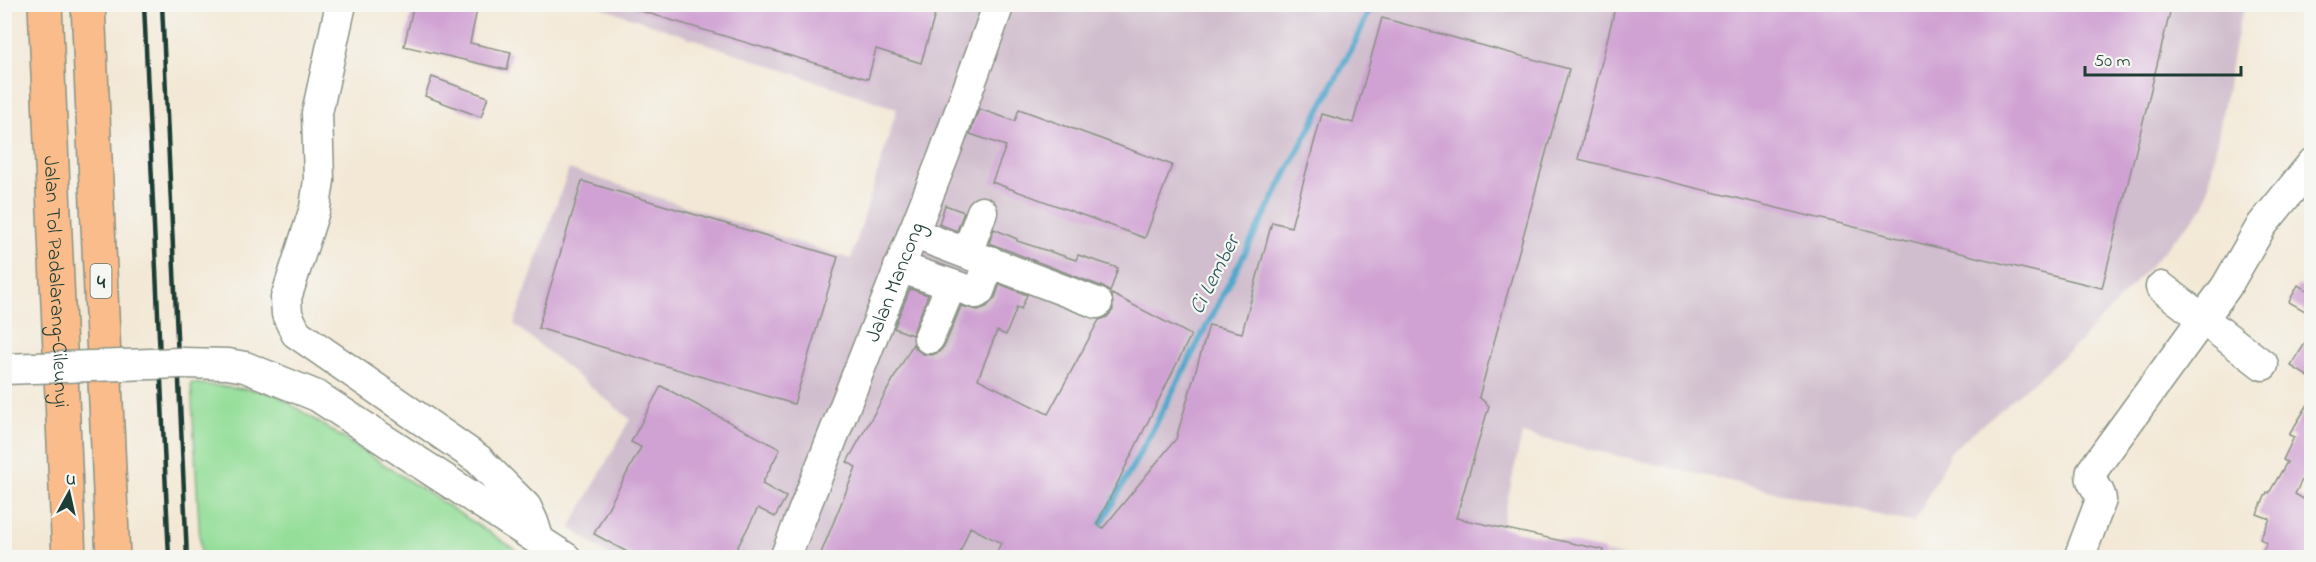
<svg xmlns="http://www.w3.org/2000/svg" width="2316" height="562" font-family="'Indie Flower',sans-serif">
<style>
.industrial{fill:#d0bdcd}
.grass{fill:#94de99;stroke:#5a8e66;stroke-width:1.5}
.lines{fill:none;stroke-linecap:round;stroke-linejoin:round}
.stream{stroke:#4fa7cc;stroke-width:6}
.building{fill:#d0a2d3}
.minor-casing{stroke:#899284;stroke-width:33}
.highway-casing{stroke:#899284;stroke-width:36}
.minor{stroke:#fff;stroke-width:30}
.highway{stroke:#fabc8b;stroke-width:33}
.rail{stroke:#1f3d34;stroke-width:4.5}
.minor-bridge-casing{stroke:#899284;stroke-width:33;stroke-linecap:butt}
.minor-bridge{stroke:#fff;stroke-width:30}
.labels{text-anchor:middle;stroke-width:4.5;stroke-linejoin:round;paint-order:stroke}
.shield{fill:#f6f6f2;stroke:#60746d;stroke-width:1.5}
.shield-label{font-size:20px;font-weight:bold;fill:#1f3d34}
.street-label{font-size:21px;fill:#1f3d34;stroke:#f6f6f2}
.water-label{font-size:22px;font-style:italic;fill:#2d5d62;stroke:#f6f6f2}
</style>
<rect width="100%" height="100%" fill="#f6f6f2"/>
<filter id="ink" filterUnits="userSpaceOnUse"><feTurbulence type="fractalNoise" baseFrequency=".0167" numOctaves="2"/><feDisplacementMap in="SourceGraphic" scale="12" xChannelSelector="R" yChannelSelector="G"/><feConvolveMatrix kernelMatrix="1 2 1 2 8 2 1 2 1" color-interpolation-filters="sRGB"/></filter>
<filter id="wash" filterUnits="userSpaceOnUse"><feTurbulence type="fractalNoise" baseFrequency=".008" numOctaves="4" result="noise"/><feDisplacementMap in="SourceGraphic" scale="24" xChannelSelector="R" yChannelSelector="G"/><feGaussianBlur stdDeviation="1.35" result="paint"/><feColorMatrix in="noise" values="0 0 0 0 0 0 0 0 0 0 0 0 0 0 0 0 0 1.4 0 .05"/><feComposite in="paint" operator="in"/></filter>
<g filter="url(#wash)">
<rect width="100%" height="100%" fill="#f3e8d5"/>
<path class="industrial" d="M 595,5 L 2247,5 L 2239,22 L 2205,206 L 2080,342 L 1951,451 L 1914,523 L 1522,434 L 1500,534 L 1629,557 L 611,557 L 570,528 L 630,419 L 514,324 L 569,169 L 851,259 L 897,109 Z"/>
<path class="grass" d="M 191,383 L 272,392 L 527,557 L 201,557 Z"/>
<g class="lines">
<path class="stream" d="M 1096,533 L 1151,433 L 1357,38 L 1372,4"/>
</g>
<g id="blocks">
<g class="building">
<path d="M 414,4 L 450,4 L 477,10 L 470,43 L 511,52 L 507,70 L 404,46 Z"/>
<path d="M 634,4 L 938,4 L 921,63 L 876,49 L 868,79 L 634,9 Z"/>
<path d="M 1616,4 L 2172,4 L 2102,288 L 1578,159 Z"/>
<path d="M 1382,18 L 1569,69 L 1479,397 L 1489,406 L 1456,518 L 1604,550 L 1604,558 L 994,558 L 1001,543 L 970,527 L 958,558 L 819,558 L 856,467 L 847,462 L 913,344 L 916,349 L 923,354 L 932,355 L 939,352 L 945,345 L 961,306 L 978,310 L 986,307 L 995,298 L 1000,284 L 1027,295 L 1021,309 L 1017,307 L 1006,335 L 997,331 L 978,379 L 1048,414 L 1099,320 L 1107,317 L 1113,310 L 1112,294 L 1191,335 L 1097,524 L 1103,528 L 1176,439 L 1209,325 L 1242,333 L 1272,222 L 1291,227 L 1322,114 L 1353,123 Z"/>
<path d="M 432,77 L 488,97 L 481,117 L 425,96 Z"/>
<path d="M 979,109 L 1015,121 L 1019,109 L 1172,165 L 1145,238 L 992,182 L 1006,146 L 970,134 Z"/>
<path d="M 582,181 L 838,257 L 794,404 L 538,328 Z"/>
<path d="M 945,205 L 964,212 L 957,231 L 939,224 Z"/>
<path d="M 994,229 L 1017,239 L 1017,241 L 1076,260 L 1078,255 L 1118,268 L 1110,292 L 1103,287 L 989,243 Z"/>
<path d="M 2298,285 L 2312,293 L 2312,315 L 2289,302 Z"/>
<path d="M 910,289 L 928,295 L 912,335 L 894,328 Z"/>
<path d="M 2312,332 L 2312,379 L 2291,366 Z"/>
<path d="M 661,386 L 780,449 L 762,484 L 786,497 L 775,517 L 758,508 L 732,558 L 638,558 L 594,534 L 641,447 L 631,442 Z"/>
<path d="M 2312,398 L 2312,460 L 2295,494 L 2312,504 L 2312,558 L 2259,558 L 2267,543 L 2260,539 L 2270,519 L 2257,514 L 2267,492 L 2269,493 L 2287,462 L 2283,460 L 2294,437 L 2289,435 Z"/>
</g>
</g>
</g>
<g filter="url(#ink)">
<use href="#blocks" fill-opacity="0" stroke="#899284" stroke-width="1.5"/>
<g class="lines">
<defs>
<g id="minor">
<path d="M 341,4 L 317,113 L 319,180 L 315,208 L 286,298 L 287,314 L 296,333 L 478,459 L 526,507 L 533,522 L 538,538"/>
<path d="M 913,233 L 1097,303"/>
<path d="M 967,253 L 982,212"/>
<path d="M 899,267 L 976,293 L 979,291 L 990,261"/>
<path d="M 2161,287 L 2263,365"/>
<path d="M 929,338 L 951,285"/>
<path d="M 181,363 L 228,364 L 245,367 L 317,396 L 566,558"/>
<path id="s1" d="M 785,558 L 944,155 L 999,4"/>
<path d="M 2079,558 L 2101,500 C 2101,489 2088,483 2092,471 L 2226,287 L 2262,225 L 2312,164"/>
</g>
<g id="highway">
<path id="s2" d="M 45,4 L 69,558"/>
<path d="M 88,4 L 113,558"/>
</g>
</defs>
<use href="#minor" class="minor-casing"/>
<use href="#highway" class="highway-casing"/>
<use href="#minor" class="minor"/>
<use href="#highway" class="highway"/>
<g class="rail">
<path d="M 144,4 L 169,558"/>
<path d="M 162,4 L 187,558"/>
</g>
<defs>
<path id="minor-bridge" d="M 4,369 L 181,363"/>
</defs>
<use href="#minor-bridge" class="minor-bridge-casing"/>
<use href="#minor-bridge" class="minor-bridge"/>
</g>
</g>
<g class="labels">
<rect class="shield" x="90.5" y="264" width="21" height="34" rx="4.5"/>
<g class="shield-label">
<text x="101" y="288">4</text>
</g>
<g class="street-label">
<text dy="7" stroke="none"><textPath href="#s2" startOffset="278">Jalan Tol Padalarang–Cileunyi</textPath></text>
<text dy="7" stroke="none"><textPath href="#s1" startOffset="297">Jalan Mancong</textPath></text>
</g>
<g class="water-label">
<text transform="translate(1213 274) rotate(-63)" y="8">Ci Lember</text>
</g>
</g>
<rect width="2316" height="562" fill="none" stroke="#f6f6f2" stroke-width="24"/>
<g transform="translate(69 493) rotate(8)" stroke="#f6f6f2" stroke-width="4.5" paint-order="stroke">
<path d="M0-4.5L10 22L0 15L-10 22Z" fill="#1f3d34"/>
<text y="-9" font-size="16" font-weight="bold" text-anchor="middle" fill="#1f3d34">U</text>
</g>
<path d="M2085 66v9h156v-9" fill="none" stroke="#1f3d34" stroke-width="3"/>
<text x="2094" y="66" font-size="18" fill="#1f3d34" stroke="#f6f6f2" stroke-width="4.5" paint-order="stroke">50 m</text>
</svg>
